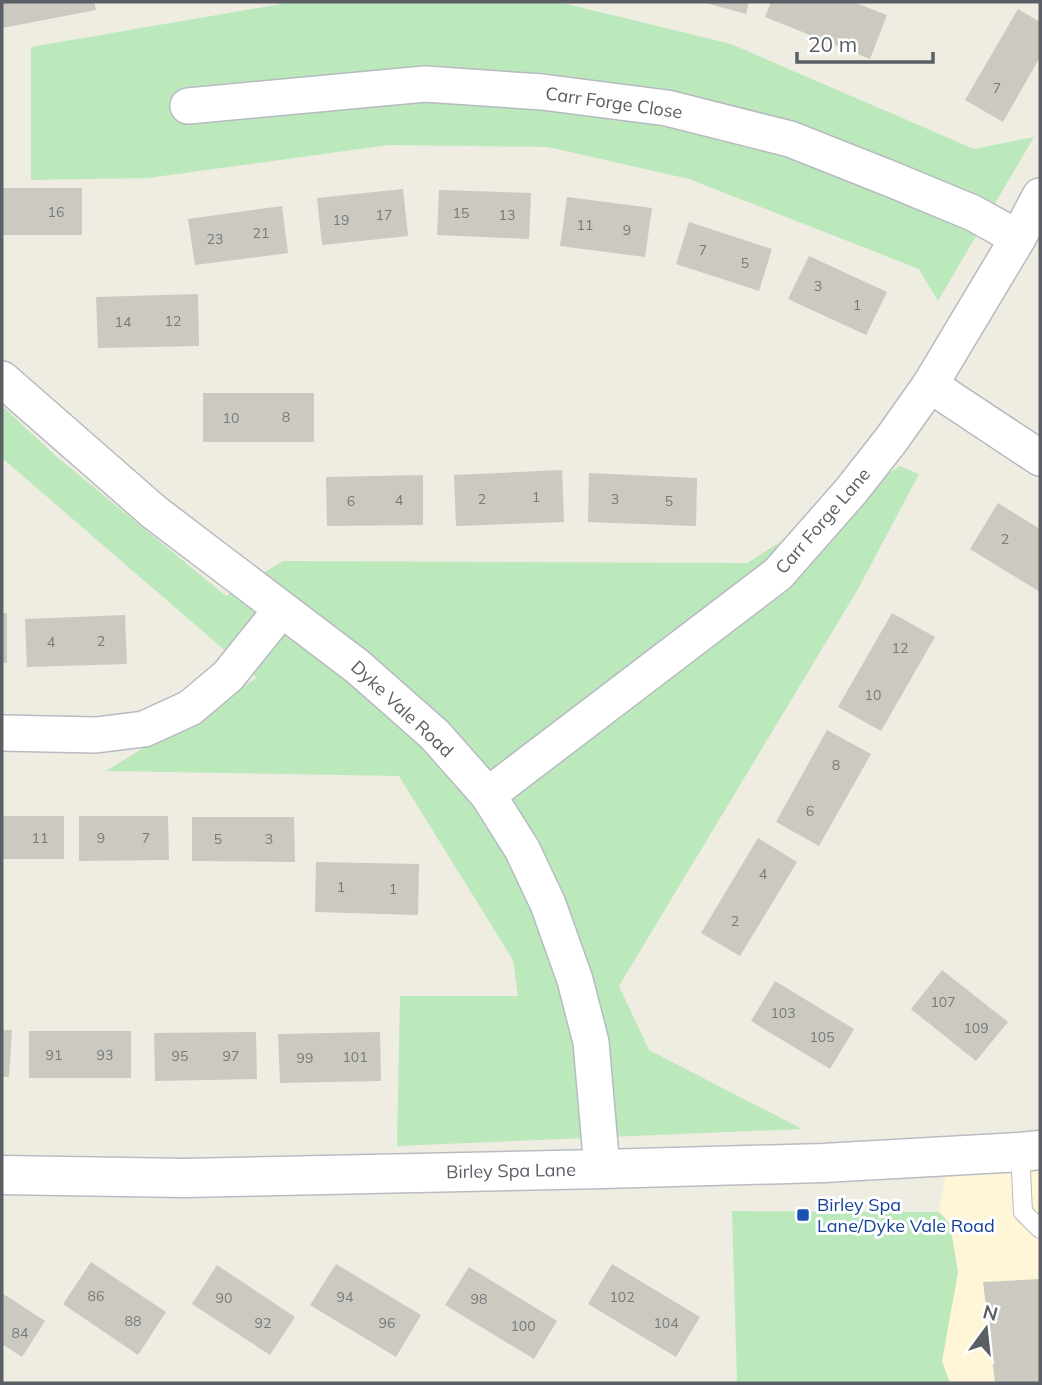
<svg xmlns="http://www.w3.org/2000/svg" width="1042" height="1385" font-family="Mulish,sans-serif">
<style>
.commercial{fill:#fff6d7}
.green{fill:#bbe9bc}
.building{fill:#ccc9c1}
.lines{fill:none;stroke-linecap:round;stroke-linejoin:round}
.lane-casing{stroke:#b7bac0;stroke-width:20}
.street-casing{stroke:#b7bac0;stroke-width:38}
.secondary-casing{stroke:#b8bcc2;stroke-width:41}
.lane{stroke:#fff;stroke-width:18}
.street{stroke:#fff;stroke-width:35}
.secondary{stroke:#fff;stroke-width:38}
.transit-dot{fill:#1a4fb4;stroke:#fff;stroke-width:2.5}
.labels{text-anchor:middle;stroke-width:6;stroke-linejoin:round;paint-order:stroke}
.number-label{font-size:14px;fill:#767a7c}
.street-label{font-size:18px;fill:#5a5f65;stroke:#fff}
.transit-label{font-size:18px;fill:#164399;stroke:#fff;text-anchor:start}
</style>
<rect width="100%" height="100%" fill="#efece2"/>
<path class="commercial" d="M 1040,1150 L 1040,1383 L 950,1383 L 942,1361 L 958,1272 L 950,1224 L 939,1212 L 949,1156 Z"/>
<g class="green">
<path d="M 293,2 L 540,2 L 567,4 L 731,44 L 974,149 L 1034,137 L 938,301 L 919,269 L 689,179 L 548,147 L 389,145 L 148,178 L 31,180 L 31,47 Z"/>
<path d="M 2,406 L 57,457 L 226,596 L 283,561 L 747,563 L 900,466 L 919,474 L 858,589 L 619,986 L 649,1050 L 802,1129 L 397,1146 L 400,996 L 518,996 L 513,960 L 399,776 L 106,771 L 257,678 L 2,458 Z"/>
<path d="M 732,1211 L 939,1212 L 950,1224 L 958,1272 L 942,1361 L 950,1383 L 737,1383 Z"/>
</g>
<g class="building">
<path d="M 2,2 L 94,2 L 96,10 L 2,28 Z"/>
<path d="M 702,2 L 749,2 L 746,14 Z"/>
<path d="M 771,2 L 853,2 L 887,15 L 870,59 L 765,17 Z"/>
<path d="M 1018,9 L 1040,22 L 1040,57 L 1003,122 L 965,100 Z"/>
<rect x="2" y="188" width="80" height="47"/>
<path d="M 403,189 L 408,236 L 322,245 L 317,198 Z"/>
<path d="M 439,190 L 531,193 L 529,239 L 437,235 Z"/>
<path d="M 567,197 L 652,208 L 645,257 L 560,246 Z"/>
<path d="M 282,206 L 288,253 L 195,265 L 188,219 Z"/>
<path d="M 689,222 L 772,249 L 759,291 L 676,264 Z"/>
<path d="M 809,256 L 887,292 L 866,335 L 788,299 Z"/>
<path d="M 198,294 L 199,346 L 98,348 L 96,297 Z"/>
<rect x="203" y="393" width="111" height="49"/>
<path d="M 562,470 L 564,522 L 456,526 L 454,475 Z"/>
<path d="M 589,473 L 697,478 L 696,526 L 588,522 Z"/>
<path d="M 423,475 L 423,525 L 327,526 L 326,477 Z"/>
<path d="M 998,503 L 1040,529 L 1040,592 L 970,549 Z"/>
<rect x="2" y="613" width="5" height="50"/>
<path d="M 892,613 L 935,637 L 881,731 L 838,707 Z"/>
<path d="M 125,615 L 127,664 L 27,667 L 25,619 Z"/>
<path d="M 827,730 L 871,754 L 819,846 L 776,822 Z"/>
<rect x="2" y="816" width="62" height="43"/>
<path d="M 79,816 L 168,816 L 169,860 L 79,861 Z"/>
<path d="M 192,817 L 294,817 L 295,862 L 192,861 Z"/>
<path d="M 758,838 L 797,862 L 740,956 L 701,933 Z"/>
<path d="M 316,862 L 419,864 L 418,915 L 315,912 Z"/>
<path d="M 942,970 L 1008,1022 L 976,1061 L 911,1009 Z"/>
<path d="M 775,981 L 854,1029 L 830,1069 L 751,1021 Z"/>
<path d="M 2,1030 L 12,1030 L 9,1077 L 2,1077 Z"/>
<rect x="29" y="1031" width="102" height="47"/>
<path d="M 256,1032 L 257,1079 L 155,1081 L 154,1033 Z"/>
<path d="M 380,1032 L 381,1081 L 280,1083 L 278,1034 Z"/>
<path d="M 91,1262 L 166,1312 L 138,1355 L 63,1304 Z"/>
<path d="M 336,1264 L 421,1315 L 396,1357 L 310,1305 Z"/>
<path d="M 612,1264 L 700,1317 L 676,1357 L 588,1304 Z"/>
<path d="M 217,1265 L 295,1317 L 270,1355 L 192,1304 Z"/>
<path d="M 469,1267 L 557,1321 L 534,1359 L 445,1305 Z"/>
<path d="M 1040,1279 L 1040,1383 L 995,1383 L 983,1282 Z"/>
<path d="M 2,1293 L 45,1321 L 22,1357 L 2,1344 Z"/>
</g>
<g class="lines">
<defs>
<path id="lane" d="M 1020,1152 L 1023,1212 L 1040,1229"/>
<g id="street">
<path d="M 188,106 L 425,84 L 542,92 L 667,108 L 790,139 L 891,179 L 973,213 L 1018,238"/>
<path d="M 2,379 L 154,512 L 358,667 L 435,735 L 488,795 L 522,849 L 548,904 L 575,980 L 591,1042 L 602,1169"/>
<path d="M 930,385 L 1040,458"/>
<path d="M 2,733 L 96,735 L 144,729 L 190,708 L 228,676 L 281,610"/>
<path d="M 488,795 L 778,574 L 851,491 L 891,440 L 930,385 L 1018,238 L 1040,196"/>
</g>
<path id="secondary" d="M 2,1175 L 184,1178 L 602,1169 L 823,1163 L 1020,1152 L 1040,1150"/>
</defs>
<use href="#lane" class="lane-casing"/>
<use href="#street" class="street-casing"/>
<use href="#secondary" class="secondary-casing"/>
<use href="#lane" class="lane"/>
<use href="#street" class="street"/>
<use href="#secondary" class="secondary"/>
</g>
<rect class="transit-dot" x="796" y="1208" width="14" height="14" rx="3.5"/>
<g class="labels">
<g class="number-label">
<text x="997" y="93">7</text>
<text x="56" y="217">16</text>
<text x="461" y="218">15</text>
<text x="384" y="220">17</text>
<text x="507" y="220">13</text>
<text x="341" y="225">19</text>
<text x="585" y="230">11</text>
<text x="627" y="235">9</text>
<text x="261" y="238">21</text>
<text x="215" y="244">23</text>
<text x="703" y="255">7</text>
<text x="745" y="268">5</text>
<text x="818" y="291">3</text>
<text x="857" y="310">1</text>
<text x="173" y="326">12</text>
<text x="123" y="327">14</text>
<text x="286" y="422">8</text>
<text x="231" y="423">10</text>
<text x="536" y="502">1</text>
<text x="482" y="504">2</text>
<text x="615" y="504">3</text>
<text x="399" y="505">4</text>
<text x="351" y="506">6</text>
<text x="669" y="506">5</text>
<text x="1005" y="544">2</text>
<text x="101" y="646">2</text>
<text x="51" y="647">4</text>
<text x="900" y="653">12</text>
<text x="873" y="700">10</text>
<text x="836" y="770">8</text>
<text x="810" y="816">6</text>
<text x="40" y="843">11</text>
<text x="101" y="843">9</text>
<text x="146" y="843">7</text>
<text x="218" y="844">5</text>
<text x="269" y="844">3</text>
<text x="763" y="879">4</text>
<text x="341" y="892">1</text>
<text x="393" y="894">1</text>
<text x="735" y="926">2</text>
<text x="943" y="1007">107</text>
<text x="783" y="1018">103</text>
<text x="976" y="1033">109</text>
<text x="822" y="1042">105</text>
<text x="54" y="1060">91</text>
<text x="105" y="1060">93</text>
<text x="180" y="1061">95</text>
<text x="231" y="1061">97</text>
<text x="355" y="1062">101</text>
<text x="305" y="1063">99</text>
<text x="96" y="1301">86</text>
<text x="345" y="1302">94</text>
<text x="622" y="1302">102</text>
<text x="224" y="1303">90</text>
<text x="479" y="1304">98</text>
<text x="133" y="1326">88</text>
<text x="263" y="1328">92</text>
<text x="387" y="1328">96</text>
<text x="666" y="1328">104</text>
<text x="523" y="1331">100</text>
<text x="20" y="1338">84</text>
</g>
<g class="street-label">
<text transform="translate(614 103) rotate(8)" y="6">Carr Forge Close</text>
<text transform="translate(823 521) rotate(-49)" y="6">Carr Forge Lane</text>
<text transform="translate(402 709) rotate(43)" y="6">Dyke Vale Road</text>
<text transform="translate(511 1171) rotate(-1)" y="6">Birley Spa Lane</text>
</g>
<g class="transit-label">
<text x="817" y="1211">Birley Spa<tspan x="817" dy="21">Lane/Dyke Vale Road</tspan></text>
</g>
</g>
<rect width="1042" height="1385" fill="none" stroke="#5a5f65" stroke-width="7"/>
<g transform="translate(986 1329) rotate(15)" stroke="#ffffff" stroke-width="5" paint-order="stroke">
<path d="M0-5L12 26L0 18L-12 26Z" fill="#5a5f65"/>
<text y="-10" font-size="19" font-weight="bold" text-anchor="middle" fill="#5a5f65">N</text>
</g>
<path d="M797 52v10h136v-10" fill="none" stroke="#5a5f65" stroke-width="3.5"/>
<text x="808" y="52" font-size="21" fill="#5a5f65" stroke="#ffffff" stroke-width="5" paint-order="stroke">20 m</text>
</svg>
